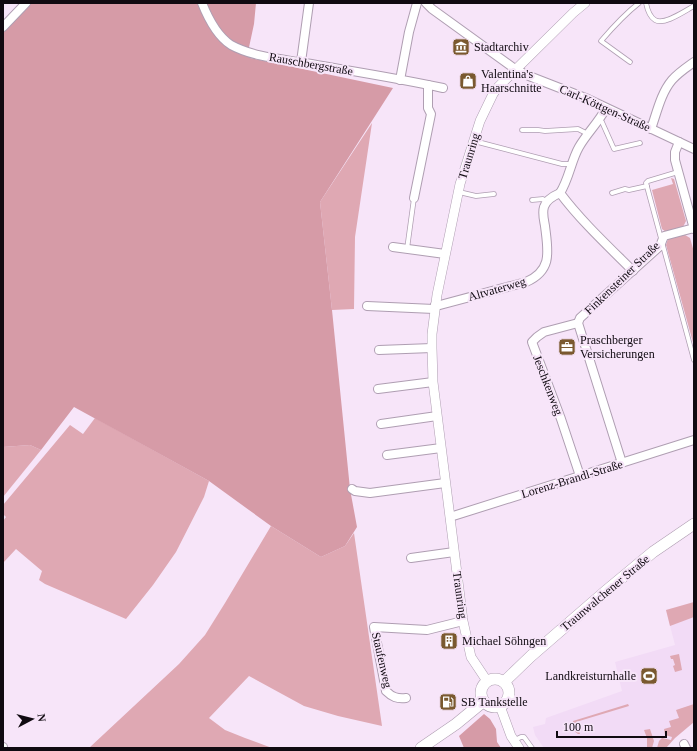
<svg xmlns="http://www.w3.org/2000/svg" width="697" height="751" font-family="Georgia,serif">
<style>
.built{fill:#f2dbf6}
.green{fill:#dfa8b3}
.forest{fill:#d69ba7}
.lines{fill:none;stroke-linecap:round;stroke-linejoin:round}
.service-casing{stroke:#af9eb2;stroke-width:5.5}
.minor-casing{stroke:#af9eb2;stroke-width:10}
.tertiary-casing{stroke:#af9eb2;stroke-width:10}
.secondary-casing{stroke:#af9eb2;stroke-width:12}
.service{stroke:#fff;stroke-width:4}
.minor{stroke:#fff;stroke-width:8}
.tertiary{stroke:#fff;stroke-width:9}
.secondary{stroke:#fff;stroke-width:11}
.labels{text-anchor:middle;stroke-width:4;stroke-linejoin:round;paint-order:stroke}
.poi-label{font-size:12px;fill:#100a11;stroke:#f7e5f9;text-anchor:start}
.street-label{font-size:12px;fill:#100a11;stroke:#f7e5f9}
</style>
<rect width="100%" height="100%" fill="#f7e5f9"/>
<path class="built" d="M 694,602 L 694,722 L 675,738 L 666,748 L 544,748 L 535,735 L 533,727 L 545,724 L 546,718 L 622,691 L 615,662 L 675,645 L 666,610 Z"/>
<g class="green">
<path d="M 372,123 L 355,237 L 354,309 L 332,310 L 320,202 Z"/>
<path d="M 671,178 L 674,179 L 686,221 L 683,227 L 666,232 L 662,229 L 652,190 L 673,184 Z"/>
<path d="M 685,235 L 690,238 L 694,252 L 694,346 L 666,245 L 668,239 Z"/>
<path d="M 95,418 L 209,481 L 204,497 L 176,552 L 153,585 L 126,619 L 45,584 L 39,580 L 42,571 L 16,549 L 3,563 L 3,521 L 6,517 L 3,514 L 3,505 L 70,425 L 83,434 Z"/>
<path d="M 30,445 L 41,450 L 3,497 L 3,447 Z"/>
<path d="M 271,526 L 321,557 L 345,546 L 354,533 L 382,726 L 338,716 L 304,706 L 249,676 L 209,718 L 225,730 L 245,738 L 272,748 L 89,748 L 179,664 L 205,635 L 225,603 Z"/>
<path d="M 694,602 L 694,617 L 670,626 L 666,610 Z"/>
<path d="M 679,654 L 682,670 L 675,672 L 673,666 L 675,665 L 673,659 L 671,659 L 670,656 Z"/>
<path d="M 628,704 L 629,706 L 576,722 L 580,734 L 578,734 C 573,731 572,727 573,721 Z"/>
<path d="M 694,704 L 694,722 L 675,738 L 666,748 L 657,748 L 659,741 L 662,738 L 671,740 L 672,737 L 665,735 L 664,729 L 671,727 L 669,721 L 679,718 L 676,710 Z"/>
<path d="M 650,729 L 654,741 L 652,748 L 647,748 L 647,738 L 644,730 Z"/>
</g>
<g class="forest">
<path d="M 29,3 L 256,3 L 254,24 L 248,52 L 251,53 L 250,58 L 393,88 L 320,202 L 332,310 L 350,489 L 357,527 L 345,546 L 321,557 L 271,526 L 209,481 L 74,407 L 41,450 L 30,445 L 3,447 L 3,33 Z"/>
<path d="M 484,714 L 490,719 L 496,729 L 497,742 L 501,748 L 464,748 L 459,736 Z"/>
</g>
<g class="lines">
<defs>
<g id="service">
<path d="M 646,3 C 647,8 650,17 655,20 C 664,26 686,10 694,6"/>
<path d="M 630,62 L 601,41 C 613,27 625,14 639,3"/>
<path d="M 599,120 L 602,122 L 614,149 L 640,143"/>
<path d="M 522,130 L 538,130 L 545,131 L 578,129 L 588,134"/>
<path d="M 474,141 L 562,164 L 571,164"/>
<path d="M 678,172 L 648,181 L 646,183 L 694,360"/>
<path d="M 459,192 L 476,196 L 494,194"/>
<path d="M 612,193 L 625,189 L 629,190 L 647,186"/>
<path d="M 532,200 L 543,199 L 547,202"/>
<path d="M 407,249 L 414,198"/>
<path d="M 515,740 L 521,737 L 524,737 L 532,748"/>
</g>
<g id="minor">
<path d="M 202,3 C 208,18 217,36 231,45 C 253,57 281,59 305,63 C 351,71 397,78 443,88"/>
<path d="M 426,3 L 432,9 L 515,69 L 529,76 L 588,99 L 694,149"/>
<path d="M 3,27 L 26,3"/>
<path d="M 301,62 L 309,3"/>
<path d="M 400,80 L 409,32 L 417,3"/>
<path d="M 606,108 C 599,122 587,133 579,147 C 571,161 569,179 560,193 C 581,221 608,246 633,271"/>
<path d="M 651,129 C 657,112 661,93 672,80 C 678,73 687,67 694,62"/>
<path d="M 679,142 L 675,152 L 675,160 L 694,229"/>
<path d="M 414,198 L 431,114 L 428,108 L 428,85"/>
<path d="M 393,247 L 445,254"/>
<path d="M 435,305 L 440,305 L 526,282 C 553,270 548,251 545,226 C 544,220 542,213 544,207 C 546,200 553,196 560,193"/>
<path d="M 367,306 L 434,309"/>
<path d="M 578,323 L 544,332 L 537,337 L 532,342 L 561,419 L 580,476"/>
<path d="M 379,350 L 432,348"/>
<path d="M 378,389 L 433,382"/>
<path d="M 381,424 L 437,416"/>
<path d="M 387,455 L 441,448"/>
<path d="M 622,463 L 578,323 L 580,318 L 660,246 L 664,236 L 694,228"/>
<path d="M 352,489 L 355,491 L 370,493 L 445,483"/>
<path d="M 450,517 L 694,440"/>
<path d="M 411,558 L 454,552"/>
<path d="M 406,698 C 397,699 392,697 386,691 L 374,627 L 427,630 L 463,621"/>
<path d="M 684,744 L 686,748"/>
<path d="M 3,747 L 3,748"/>
</g>
<g id="tertiary">
<path d="M 487,681 L 471,657 L 463,621 L 433,382 L 432,348 L 432,334 L 437,295 L 460,184 L 480,121 L 493,94 L 498,87 L 573,13 L 585,3"/>
<path d="M 500,706 L 511,736 L 519,748"/>
</g>
<g id="secondary">
<circle cx="495" cy="693" r="14"/>
<path d="M 504,682 L 531,656 L 606,591 L 653,552 L 694,524"/>
<path d="M 421,748 L 456,724 L 484,701"/>
</g>
</defs>
<use href="#service" class="service-casing"/>
<use href="#minor" class="minor-casing"/>
<use href="#tertiary" class="tertiary-casing"/>
<use href="#secondary" class="secondary-casing"/>
<use href="#service" class="service"/>
<use href="#minor" class="minor"/>
<use href="#tertiary" class="tertiary"/>
<use href="#secondary" class="secondary"/>
</g>
<defs>
<symbol id="museum-square" viewBox="-11 -11 22 22"><rect x="-9" y="-9" width="18" height="18" rx="4" fill="#7a592f" stroke="#f7e5f9"/><path d="M0-6L6-3V-2H-6V-3ZM-5-1h2V3h-2ZM-1-1h2V3h-2ZM3-1h2V3H3ZM-6 4H6V6H-6Z" fill="#fff"/></symbol>
<symbol id="shop-square" viewBox="-11 -11 22 22"><rect x="-9" y="-9" width="18" height="18" rx="4" fill="#7a592f" stroke="#f7e5f9"/><path d="M-5-2.5h2.3a2.7 3.5 0 0 1 5.4 0H5L5.5 6h-11ZM-1.5-2.5h3a1.5 2.3 0 0 0-3 0Z" fill="#fff"/></symbol>
<symbol id="office-square" viewBox="-11 -11 22 22"><rect x="-9" y="-9" width="18" height="18" rx="4" fill="#7a592f" stroke="#f7e5f9"/><path d="M-6-3h4V-5.5h4V-3h4V5H-6ZM-1-4.5V-3h2v-1.5ZM-6 0V1H6V0Z" fill="#fff"/></symbol>
<symbol id="building-square" viewBox="-11 -11 22 22"><rect x="-9" y="-9" width="18" height="18" rx="4" fill="#7a592f" stroke="#f7e5f9"/><path d="M-4-6H4V6H1V3H-1V6H-4ZM-2.5-4.3h1.7v1.8h-1.7ZM.8-4.3h1.7v1.8H.8ZM-2.5-1h1.7V.8h-1.7ZM.8-1h1.7V.8H.8Z" fill="#fff"/></symbol>
<symbol id="stadium-square" viewBox="-11 -11 22 22"><rect x="-9" y="-9" width="18" height="18" rx="4" fill="#7a592f" stroke="#f7e5f9"/><path d="M0-5a6.5 5 0 1 0 0 10a6.5 5 0 1 0 0-10ZM-3.5-1.8h7v3.6h-7Z" fill="#fff"/></symbol>
<symbol id="fuel-square" viewBox="-11 -11 22 22"><rect x="-9" y="-9" width="18" height="18" rx="4" fill="#7a592f" stroke="#f7e5f9"/><path d="M-5.5-6h7V0h2V4h1.3V-2.5L3-4.5l.8-.8L6-3V5H2.5V1h-1V6h-7ZM-4.2-4.7v3.2H.2V-4.7Z" fill="#fff"/></symbol>
</defs>
<g fill-rule="evenodd">
<use href="#museum-square" x="451" y="37" width="20" height="20"/>
<use href="#shop-square" x="458" y="71" width="20" height="20"/>
<use href="#office-square" x="557" y="337" width="20" height="20"/>
<use href="#building-square" x="439" y="631" width="20" height="20"/>
<use href="#stadium-square" x="639" y="666" width="20" height="20"/>
<use href="#fuel-square" x="438" y="692" width="20" height="20"/>
</g>
<g class="labels">
<g class="poi-label">
<text x="474" y="51">Stadtarchiv</text>
<text x="481" y="78">Valentina's<tspan x="481" dy="14">Haarschnitte</tspan></text>
<text x="580" y="344">Praschberger<tspan x="580" dy="14">Versicherungen</tspan></text>
<text x="462" y="645">Michael Söhngen</text>
<text x="636" y="680" text-anchor="end">Landkreisturnhalle</text>
<text x="461" y="706">SB Tankstelle</text>
</g>
<g class="street-label">
<text transform="translate(311 64) rotate(10)" y="4">Rauschbergstraße</text>
<text transform="translate(605 108) rotate(24)" y="4">Carl-Köttgen-Straße</text>
<text transform="translate(469 156) rotate(-73)" y="4">Traunring</text>
<text transform="translate(622 278) rotate(-44)" y="4">Finkensteiner Straße</text>
<text transform="translate(497 289) rotate(-16)" y="4">Altvaterweg</text>
<text transform="translate(548 385) rotate(69)" y="4">Jeschkenweg</text>
<text transform="translate(572 479) rotate(-17)" y="4">Lorenz-Brandl-Straße</text>
<text transform="translate(605 593) rotate(-40)" y="4">Traunwalchener Straße</text>
<text transform="translate(460 595) rotate(82)" y="4">Traunring</text>
<text transform="translate(382 660) rotate(77)" y="4">Staufenweg</text>
</g>
</g>
<rect width="697" height="751" fill="none" stroke="#100a11" stroke-width="8"/>
<g transform="translate(32 719) rotate(83)" stroke="#f7e5f9" stroke-width="3" paint-order="stroke">
<path d="M0-3L7 15L0 10L-7 15Z" fill="#100a11"/>
<text y="-6" font-size="11" font-weight="bold" text-anchor="middle" fill="#100a11">N</text>
</g>
<path d="M557 731v6h109v-6" fill="none" stroke="#100a11" stroke-width="2"/>
<text x="563" y="731" font-size="12" fill="#100a11" stroke="#f7e5f9" stroke-width="3" paint-order="stroke">100 m</text>
</svg>
